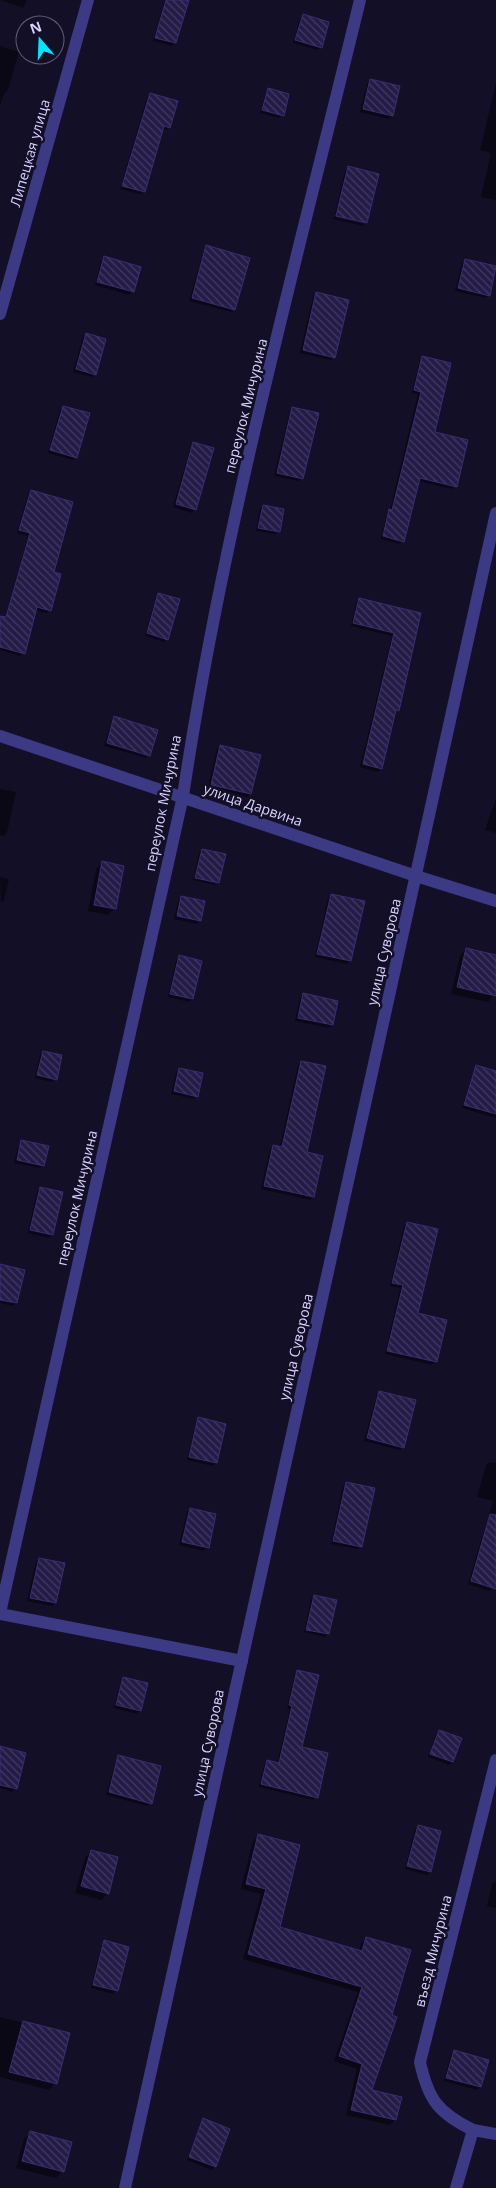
<svg xmlns="http://www.w3.org/2000/svg" width="496" height="2188" font-family="'Open Sans',sans-serif">
<style>
.shadow{fill:#0007}
.building{fill:url(#building-back-hatch);stroke:#3b2d73}
.lines{fill:none;stroke-linecap:round;stroke-linejoin:round}
.street{stroke:#3d3a85;stroke-width:12}
.labels{text-anchor:middle;stroke-width:5;stroke-linejoin:round;paint-order:stroke}
.street-label{font-size:14px;fill:#d9d4ff;stroke:#130f26}
</style>
<defs>
<pattern id="building-back-hatch" width="6" height="6" patternUnits="userSpaceOnUse" patternTransform="scale(1.25)"><rect width="6" height="6" fill="#241b47"/><path d="M-1 5l2 2M0 0l6 6M5-1l2 2" fill="none" stroke="#433b63"/></pattern>
</defs>
<rect width="100%" height="100%" fill="#130f26"/>
<g class="shadow">
<path d="M 0,0 L 27,0 L 23,8 Z"/>
<path d="M 165,0 L 187,0 L 175,43 L 172,46 L 153,41 Z"/>
<path d="M 303,15 L 321,47 L 318,50 L 293,43 L 300,19 Z"/>
<path d="M 0,46 L 19,52 L 8,90 L 4,94 L 0,106 Z"/>
<path d="M 370,80 L 392,116 L 388,119 L 360,112 L 367,84 Z"/>
<path d="M 496,83 L 496,200 L 481,197 L 491,153 L 480,150 Z"/>
<path d="M 269,90 L 282,115 L 279,118 L 260,113 L 266,93 Z"/>
<path d="M 150,94 L 169,127 L 166,130 L 161,129 L 144,191 L 140,194 L 120,189 L 147,98 Z"/>
<path d="M 348,168 L 366,222 L 366,223 L 335,214 L 345,171 Z"/>
<path d="M 334,217 L 365,224 L 363,226 L 333,219 Z"/>
<path d="M 207,247 L 234,309 L 231,312 L 189,301 L 204,250 Z"/>
<path d="M 104,258 L 132,292 L 129,295 L 95,285 L 101,261 Z"/>
<path d="M 465,260 L 496,267 L 489,295 L 486,298 L 455,291 L 462,263 Z"/>
<path d="M 317,294 L 334,357 L 331,360 L 300,353 L 313,297 Z"/>
<path d="M 86,334 L 95,374 L 92,377 L 73,372 L 83,337 Z"/>
<path d="M 423,357 L 433,433 L 455,486 L 452,489 L 418,481 L 403,541 L 400,544 L 381,539 L 387,513 L 390,510 L 418,394 L 412,393 L 420,360 Z"/>
<path d="M 63,407 L 76,457 L 73,460 L 48,453 L 60,410 Z"/>
<path d="M 293,408 L 302,478 L 299,481 L 274,476 L 290,411 Z"/>
<path d="M 194,443 L 212,448 L 195,510 L 192,513 L 173,507 L 191,446 Z"/>
<path d="M 31,492 L 52,573 L 50,610 L 47,613 L 35,610 L 23,653 L 20,656 L 0,650 L 0,617 L 5,618 L 28,536 L 17,533 L 28,495 Z"/>
<path d="M 263,506 L 279,531 L 275,534 L 256,531 L 260,509 Z"/>
<path d="M 159,594 L 167,639 L 164,642 L 145,636 L 156,597 Z"/>
<path d="M 359,599 L 420,614 L 398,710 L 394,713 L 381,769 L 378,772 L 360,767 L 392,636 L 351,626 L 356,603 Z"/>
<path d="M 115,718 L 149,755 L 146,758 L 104,746 L 112,721 Z"/>
<path d="M 221,746 L 250,794 L 247,797 L 208,787 L 217,749 Z"/>
<path d="M 0,789 L 16,792 L 7,832 L 4,836 L 0,835 Z"/>
<path d="M 496,798 L 496,833 L 485,830 Z"/>
<path d="M 202,850 L 218,882 L 215,885 L 193,880 L 199,853 Z"/>
<path d="M 103,863 L 115,908 L 108,915 L 88,911 L 96,869 Z"/>
<path d="M 0,877 L 9,879 L 4,900 L 1,903 Z"/>
<path d="M 331,895 L 350,961 L 347,964 L 315,957 L 328,898 Z"/>
<path d="M 181,897 L 200,920 L 197,924 L 174,919 L 178,901 Z"/>
<path d="M 466,949 L 496,956 L 496,988 L 494,995 L 488,1002 L 451,994 L 460,956 Z"/>
<path d="M 179,957 L 192,999 L 189,1002 L 168,997 L 176,960 Z"/>
<path d="M 303,994 L 332,1024 L 329,1028 L 295,1021 L 300,998 Z"/>
<path d="M 43,1052 L 55,1079 L 52,1082 L 35,1078 L 40,1055 Z"/>
<path d="M 301,1062 L 306,1153 L 313,1197 L 310,1200 L 261,1189 L 270,1149 L 274,1146 L 280,1147 L 298,1065 Z"/>
<path d="M 477,1067 L 496,1072 L 496,1118 L 462,1108 L 474,1070 Z"/>
<path d="M 179,1069 L 197,1096 L 194,1099 L 171,1094 L 176,1073 Z"/>
<path d="M 22,1141 L 43,1165 L 40,1168 L 14,1163 L 19,1144 Z"/>
<path d="M 40,1188 L 52,1235 L 49,1238 L 28,1233 L 37,1191 Z"/>
<path d="M 407,1223 L 416,1314 L 445,1321 L 435,1362 L 432,1365 L 385,1354 L 400,1288 L 390,1286 L 404,1226 Z"/>
<path d="M 0,1266 L 16,1303 L 13,1306 L 0,1303 Z"/>
<path d="M 380,1392 L 403,1447 L 400,1450 L 364,1441 L 377,1395 Z"/>
<path d="M 199,1419 L 216,1463 L 213,1466 L 187,1460 L 196,1422 Z"/>
<path d="M 489,1462 L 496,1463 L 496,1575 L 493,1587 L 489,1591 L 468,1584 L 493,1501 L 477,1497 L 486,1465 Z"/>
<path d="M 346,1483 L 361,1546 L 358,1549 L 331,1544 L 343,1486 Z"/>
<path d="M 190,1509 L 207,1548 L 204,1551 L 179,1545 L 187,1512 Z"/>
<path d="M 39,1559 L 55,1603 L 52,1606 L 27,1601 L 36,1562 Z"/>
<path d="M 314,1596 L 328,1634 L 325,1637 L 304,1632 L 311,1599 Z"/>
<path d="M 298,1671 L 301,1748 L 316,1797 L 313,1800 L 259,1787 L 264,1765 L 268,1762 L 277,1764 L 290,1709 L 287,1708 L 295,1674 Z"/>
<path d="M 124,1678 L 147,1684 L 140,1711 L 137,1714 L 114,1708 L 121,1681 Z"/>
<path d="M 440,1731 L 460,1739 L 452,1762 L 449,1765 L 428,1757 L 436,1734 Z"/>
<path d="M 0,1747 L 16,1788 L 12,1792 L 0,1788 Z"/>
<path d="M 119,1757 L 150,1803 L 147,1806 L 106,1795 L 116,1760 Z"/>
<path d="M 418,1826 L 440,1832 L 430,1872 L 427,1875 L 405,1869 L 415,1829 Z"/>
<path d="M 258,1836 L 278,1928 L 359,1951 L 361,1944 L 366,1938 L 371,2091 L 400,2098 L 395,2120 L 390,2125 L 346,2115 L 357,2069 L 334,2061 L 358,1992 L 243,1959 L 261,1894 L 241,1889 L 253,1841 Z"/>
<path d="M 91,1851 L 108,1893 L 101,1900 L 75,1893 L 85,1858 Z"/>
<path d="M 495,1881 L 496,1881 L 496,1908 L 487,1906 L 492,1884 Z"/>
<path d="M 105,1942 L 116,1990 L 113,1994 L 91,1988 L 102,1945 Z"/>
<path d="M 0,2017 L 68,2034 L 55,2083 L 49,2090 L 0,2077 Z"/>
<path d="M 454,2052 L 487,2061 L 480,2087 L 477,2090 L 444,2081 L 451,2055 Z"/>
<path d="M 204,2120 L 215,2166 L 212,2170 L 187,2160 L 201,2123 Z"/>
<path d="M 30,2133 L 63,2171 L 56,2178 L 16,2168 L 24,2139 Z"/>
</g>
<g class="building">
<path d="M 166,0 L 189,0 L 176,43 L 155,38 Z"/>
<path d="M 303,14 L 329,22 L 322,48 L 295,40 Z"/>
<path d="M 370,79 L 400,86 L 393,116 L 363,109 Z"/>
<path d="M 268,88 L 289,94 L 284,116 L 262,110 Z"/>
<path d="M 150,93 L 178,101 L 170,128 L 164,126 L 145,192 L 122,186 Z"/>
<path d="M 348,166 L 379,174 L 367,223 L 336,216 Z"/>
<path d="M 206,245 L 250,258 L 235,310 L 192,298 Z"/>
<path d="M 104,256 L 141,267 L 134,292 L 97,282 Z"/>
<path d="M 465,259 L 496,266 L 490,296 L 458,288 Z"/>
<path d="M 316,292 L 349,300 L 335,358 L 303,350 Z"/>
<path d="M 86,333 L 106,339 L 96,375 L 76,369 Z"/>
<path d="M 422,356 L 451,363 L 435,432 L 468,440 L 457,487 L 420,478 L 404,542 L 383,536 L 389,509 L 392,510 L 421,392 L 414,390 Z"/>
<path d="M 63,406 L 90,413 L 77,458 L 50,450 Z"/>
<path d="M 292,407 L 319,413 L 303,479 L 277,473 Z"/>
<path d="M 193,442 L 214,448 L 196,510 L 176,504 Z"/>
<path d="M 31,490 L 73,502 L 54,572 L 61,574 L 51,611 L 37,607 L 25,654 L 0,647 L 0,616 L 6,617 L 30,533 L 19,530 Z"/>
<path d="M 263,505 L 284,509 L 280,532 L 258,528 Z"/>
<path d="M 158,593 L 180,599 L 168,640 L 147,633 Z"/>
<path d="M 359,598 L 421,613 L 399,711 L 396,710 L 382,769 L 363,764 L 394,633 L 353,623 Z"/>
<path d="M 114,716 L 158,730 L 150,756 L 107,743 Z"/>
<path d="M 220,745 L 261,755 L 251,794 L 211,785 Z"/>
<path d="M 202,849 L 226,854 L 219,883 L 195,878 Z"/>
<path d="M 102,861 L 124,866 L 116,909 L 94,905 Z"/>
<path d="M 331,894 L 365,901 L 351,961 L 317,954 Z"/>
<path d="M 181,896 L 205,901 L 201,921 L 177,916 Z"/>
<path d="M 466,948 L 496,955 L 496,996 L 457,987 Z"/>
<path d="M 179,955 L 202,961 L 193,999 L 170,994 Z"/>
<path d="M 303,993 L 338,1001 L 333,1025 L 298,1018 Z"/>
<path d="M 43,1051 L 62,1055 L 57,1080 L 37,1075 Z"/>
<path d="M 301,1061 L 326,1066 L 307,1152 L 323,1156 L 314,1197 L 264,1186 L 273,1145 L 282,1147 Z"/>
<path d="M 476,1065 L 496,1071 L 496,1114 L 464,1105 Z"/>
<path d="M 179,1068 L 203,1073 L 198,1097 L 174,1091 Z"/>
<path d="M 21,1140 L 49,1146 L 44,1166 L 17,1160 Z"/>
<path d="M 40,1187 L 63,1192 L 53,1235 L 30,1230 Z"/>
<path d="M 407,1222 L 438,1229 L 418,1313 L 447,1320 L 437,1362 L 387,1351 L 403,1285 L 392,1283 Z"/>
<path d="M 0,1264 L 25,1270 L 17,1303 L 0,1300 Z"/>
<path d="M 379,1391 L 416,1400 L 404,1448 L 367,1438 Z"/>
<path d="M 198,1417 L 226,1424 L 217,1463 L 189,1457 Z"/>
<path d="M 346,1482 L 375,1488 L 362,1547 L 333,1541 Z"/>
<path d="M 190,1508 L 216,1514 L 209,1548 L 182,1542 Z"/>
<path d="M 490,1514 L 496,1515 L 496,1589 L 471,1581 Z"/>
<path d="M 39,1558 L 65,1563 L 56,1603 L 30,1598 Z"/>
<path d="M 314,1595 L 337,1600 L 329,1634 L 306,1630 Z"/>
<path d="M 297,1670 L 319,1675 L 302,1747 L 328,1753 L 318,1798 L 261,1784 L 267,1760 L 279,1763 L 292,1706 L 289,1705 Z"/>
<path d="M 123,1677 L 148,1683 L 141,1711 L 116,1705 Z"/>
<path d="M 439,1730 L 462,1738 L 453,1762 L 430,1754 Z"/>
<path d="M 0,1746 L 26,1753 L 17,1789 L 0,1785 Z"/>
<path d="M 118,1755 L 161,1766 L 152,1804 L 109,1792 Z"/>
<path d="M 418,1825 L 441,1831 L 431,1872 L 407,1866 Z"/>
<path d="M 258,1834 L 300,1845 L 280,1927 L 362,1951 L 366,1937 L 411,1950 L 392,2015 L 397,2017 L 372,2090 L 402,2097 L 396,2120 L 351,2110 L 362,2064 L 339,2056 L 362,1987 L 248,1954 L 266,1889 L 246,1884 Z"/>
<path d="M 91,1850 L 118,1857 L 109,1894 L 81,1886 Z"/>
<path d="M 104,1940 L 129,1947 L 118,1991 L 93,1985 Z"/>
<path d="M 23,2021 L 70,2033 L 57,2084 L 9,2072 Z"/>
<path d="M 454,2050 L 489,2060 L 481,2087 L 446,2078 Z"/>
<path d="M 203,2118 L 230,2129 L 216,2167 L 189,2157 Z"/>
<path d="M 30,2131 L 72,2142 L 64,2172 L 22,2161 Z"/>
</g>
<g class="lines">
<g class="street">
<path d="M 0,314 L 88,0"/>
<path d="M 0,736 L 416,876 L 496,901"/>
<path d="M 0,1613 L 183,796 C 223,527 296,264 360,0"/>
<path d="M 0,1614 L 242,1661"/>
<path d="M 473,2130 L 496,2134"/>
<path d="M 125,2188 L 496,513"/>
<path d="M 456,2188 L 473,2130 C 438,2113 428,2099 420,2062 L 496,1760"/>
</g>
</g>
<g class="labels">
<g class="street-label">
<text transform="translate(30 153) rotate(-74)" y="5">Липецкая улица</text>
<text transform="translate(246 406) rotate(-76)" y="5">переулок Мичурина</text>
<text transform="translate(163 803) rotate(-79)" y="5">переулок Мичурина</text>
<text transform="translate(253 805) rotate(19)" y="5">улица Дарвина</text>
<text transform="translate(384 952) rotate(-77)" y="5">улица Суворова</text>
<text transform="translate(77 1198) rotate(-77)" y="5">переулок Мичурина</text>
<text transform="translate(296 1347) rotate(-77)" y="5">улица Суворова</text>
<text transform="translate(208 1743) rotate(-78)" y="5">улица Суворова</text>
<text transform="translate(433 1951) rotate(-76)" y="5">въезд Мичурина</text>
</g>
</g>
<g transform="translate(40 40) rotate(341)"><circle r="24" fill="#130f26" stroke="#625e7d"/>
<path d="M0-4L9 19L0 12L-9 19Z" fill="#00e5ff"/>
<text y="-8" font-size="14" font-weight="bold" text-anchor="middle" fill="#d9d4ff">N</text>
</g>
</svg>
